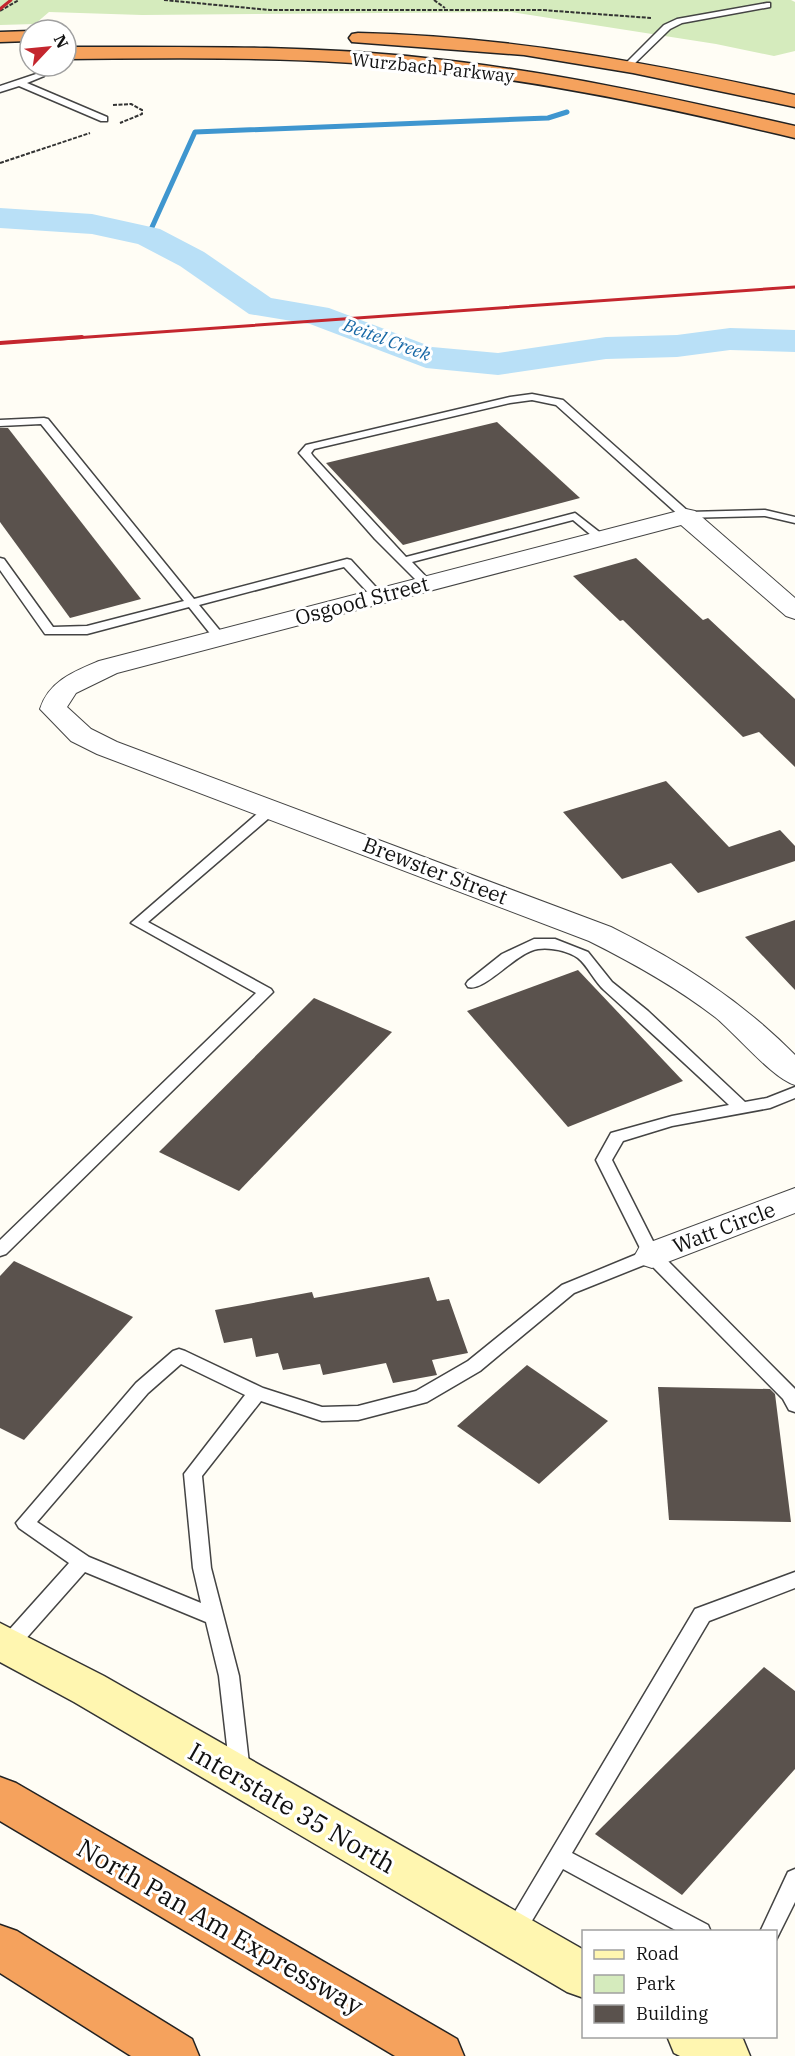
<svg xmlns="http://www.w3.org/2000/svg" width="795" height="2056" font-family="'IBM Plex Serif',serif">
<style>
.green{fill:#d5ebbd}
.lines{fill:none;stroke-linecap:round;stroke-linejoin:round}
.stream{stroke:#3f96cf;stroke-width:5}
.river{fill:#b9e0f7;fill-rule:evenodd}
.building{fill:#5a524d}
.service-casing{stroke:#444;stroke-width:3}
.minor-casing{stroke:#444;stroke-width:2}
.secondary-casing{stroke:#333;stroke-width:3}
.motorway-casing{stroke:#222;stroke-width:3}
.path{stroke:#333;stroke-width:2;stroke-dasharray:4 1.5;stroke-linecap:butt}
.service{fill:#fff;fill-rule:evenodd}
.minor{fill:#fff;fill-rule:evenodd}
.secondary{fill:#fff6b0;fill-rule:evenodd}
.motorway{fill:#f5a25d;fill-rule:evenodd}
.rail-far1{stroke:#c4262e;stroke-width:3}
.rail{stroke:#c4262e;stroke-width:4}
.labels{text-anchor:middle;stroke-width:6;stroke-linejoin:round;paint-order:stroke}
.far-street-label{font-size:18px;fill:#111;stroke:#fff}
.far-water-label{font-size:18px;font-style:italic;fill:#1768a6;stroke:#fff}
.street-label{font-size:21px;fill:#111;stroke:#fff}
.near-street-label{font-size:26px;fill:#111;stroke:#fff}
</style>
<rect width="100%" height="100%" fill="#fffdf5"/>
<path class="green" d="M 0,0 L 791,0 L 795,2 L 795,51 L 774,56 L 716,44 L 511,12 L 142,15 L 49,12 L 35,24 L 0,25 Z"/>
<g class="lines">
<path class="stream" d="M 148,236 L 195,132 L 521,119 L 548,118 L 567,112"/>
<path class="river" d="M 0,208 L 92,214 L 160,229 L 204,252 L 271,298 L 329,308 L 432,347 L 498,353 L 606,337 L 677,335 L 730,328 L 795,330 L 795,352 L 730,350 L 677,357 L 606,359 L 498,375 L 426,368 L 310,324 L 249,314 L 180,266 L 138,244 L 92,234 L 0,228 Z"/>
</g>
<g class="building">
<path d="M 497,422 L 580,498 L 403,545 L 326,463 Z"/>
<path d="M 0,428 L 8,428 L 141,599 L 70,618 L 0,522 Z"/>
<path d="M 636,558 L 703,620 L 708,618 L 795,699 L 795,767 L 759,732 L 743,737 L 623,620 L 620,621 L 573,576 Z"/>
<path d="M 666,781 L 729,847 L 780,830 L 795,846 L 795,861 L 698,893 L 671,863 L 622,879 L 563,812 Z"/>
<path d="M 795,920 L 795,990 L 745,937 Z"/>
<path d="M 578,970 L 683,1081 L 568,1127 L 467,1011 Z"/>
<path d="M 314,998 L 392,1032 L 239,1191 L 159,1152 Z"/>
<path d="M 14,1261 L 133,1317 L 24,1440 L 0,1428 L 0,1276 Z"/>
<path d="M 429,1277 L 437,1301 L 449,1299 L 468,1353 L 432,1360 L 437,1375 L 393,1383 L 386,1363 L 323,1375 L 320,1364 L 283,1370 L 278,1353 L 256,1357 L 252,1338 L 224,1343 L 215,1310 L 312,1292 L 314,1298 Z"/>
<path d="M 527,1365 L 608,1421 L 539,1484 L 457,1426 Z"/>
<path d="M 658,1387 L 770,1389 L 775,1394 L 791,1522 L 669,1520 Z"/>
<path d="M 764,1667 L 795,1691 L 795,1769 L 682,1895 L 595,1834 Z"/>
</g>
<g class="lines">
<defs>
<g id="service">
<path d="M 767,3 L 770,3 L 770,7 L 682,23 L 670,29 L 631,67 L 624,65 L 664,25 L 677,19 Z"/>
<path d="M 38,66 L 46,66 L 44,76 L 27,83 L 107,117 L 107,121 L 101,121 L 19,86 L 0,92 L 0,86 L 36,74 Z"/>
<path d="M 532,394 L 563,400 L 689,512 L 765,510 L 795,517 L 795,523 L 765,516 L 682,518 L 556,405 L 532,400 L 510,403 L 314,449 L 311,453 L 313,456 L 406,557 L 575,513 L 607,538 L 601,541 L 597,540 L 573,520 L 412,562 L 433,584 L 427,588 L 423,587 L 375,539 L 299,453 L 306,445 L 510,397 Z"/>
<path d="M 44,418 L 48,419 L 194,599 L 347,559 L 351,560 L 385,597 L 383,600 L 375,600 L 344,567 L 199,605 L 226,638 L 220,642 L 216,641 L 189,607 L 87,634 L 45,634 L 0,570 L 0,558 L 4,559 L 53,627 L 87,626 L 184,601 L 41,424 L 0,426 L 0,420 Z"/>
<path d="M 271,805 L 278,809 L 276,812 L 148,922 L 271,989 L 273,992 L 6,1254 L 0,1256 L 0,1240 L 256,993 L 131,923 L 266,806 Z"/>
<path d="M 534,939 L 555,939 L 588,952 L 612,982 L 648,1011 L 745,1102 L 767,1098 L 795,1087 L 795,1098 L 770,1108 L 672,1126 L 623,1141 L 612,1160 L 658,1251 L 795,1389 L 795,1412 L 789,1410 L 783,1399 L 649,1263 L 574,1293 L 480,1371 L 427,1402 L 358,1420 L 322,1421 L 261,1401 L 202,1476 L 211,1568 L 239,1676 L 250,1772 L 247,1778 L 240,1781 L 233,1778 L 230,1772 L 219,1676 L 206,1622 L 85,1572 L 15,1651 L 8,1653 L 1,1651 L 1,1639 L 69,1563 L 19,1528 L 16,1523 L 136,1383 L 173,1351 L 179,1349 L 185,1351 L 263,1388 L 322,1407 L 358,1406 L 416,1391 L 468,1361 L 562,1285 L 642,1252 L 596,1160 L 611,1133 L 672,1116 L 729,1105 C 688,1066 646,1028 604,990 C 594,981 588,966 578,958 C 568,951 550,947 538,949 C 516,952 485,992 468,987 L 466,984 L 468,981 L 502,954 ZM 181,1364 L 245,1395 L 184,1474 L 193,1568 L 201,1603 L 89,1557 L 37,1522 L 148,1393 Z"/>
<path d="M 795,1572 L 795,1588 L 709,1621 L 572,1853 L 708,1925 L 711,1932 L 679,1932 L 563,1869 L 521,1939 L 514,1942 L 507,1939 L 503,1932 L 507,1925 L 695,1609 Z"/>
<path d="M 795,1869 L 795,1902 L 776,1940 L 776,1932 L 760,1932 L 788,1872 Z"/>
</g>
<g id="minor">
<path d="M 686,509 L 695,511 L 795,598 L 795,619 L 786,616 L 681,525 L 117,673 L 76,693 L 67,707 L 91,729 L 117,742 L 611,927 C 679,961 741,1000 795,1055 L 795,1085 C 773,1079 736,1034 715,1017 C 676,987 633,963 589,941 L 97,754 L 71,741 L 40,709 C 49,681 73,672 99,661 Z"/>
<path d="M 795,1188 L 795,1213 L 652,1268 L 640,1264 L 635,1255 L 640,1246 Z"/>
</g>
<g id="secondary">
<path d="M 0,1623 L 104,1676 L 584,1950 L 584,1998 L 567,1992 L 74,1702 L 0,1662 Z"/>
<path d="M 667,2036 L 738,2036 L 743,2039 L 750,2056 L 680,2056 L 674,2053 Z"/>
</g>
<g id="motorway">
<path d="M 30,31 L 30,41 L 0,42 L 0,32 Z"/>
<path d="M 358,33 C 507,36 650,63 795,95 L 795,107 L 633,73 L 524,55 L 352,42 L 349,38 L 352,34 Z"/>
<path d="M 66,47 C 185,47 306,45 425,58 C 550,71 673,98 795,126 L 795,138 C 673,109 550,82 425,69 C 306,56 185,58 66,59 Z"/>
<path d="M 0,1777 L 16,1783 L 457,2039 L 464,2056 L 395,2056 L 0,1821 Z"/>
<path d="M 0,1925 L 17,1931 L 192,2039 L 199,2056 L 131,2056 L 0,1973 Z"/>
</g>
</defs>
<use href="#service" class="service-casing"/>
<use href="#minor" class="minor-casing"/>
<use href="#secondary" class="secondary-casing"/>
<use href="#motorway" class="motorway-casing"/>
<g class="path">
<path d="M 164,0 L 270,10 L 542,10 L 651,18"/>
<path d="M 434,0 L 445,8"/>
<path d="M 0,11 L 19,0"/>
<path d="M 113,105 L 131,104 L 142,110 L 142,114 L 120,123"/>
<path d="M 0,163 L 90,133"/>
</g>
<use href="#service" class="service"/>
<use href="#minor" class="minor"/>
<use href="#secondary" class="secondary"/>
<use href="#motorway" class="motorway"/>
<g class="rail-far1">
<path d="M 0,9 L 11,0"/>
<path d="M 60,339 L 795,287"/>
</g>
<path class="rail" d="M 0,343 L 82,337"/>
</g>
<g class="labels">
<g class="far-street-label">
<text transform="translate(433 68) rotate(6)" y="6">Wurzbach Parkway</text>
</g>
<g class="far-water-label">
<text transform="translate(387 340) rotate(20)" y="6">Beitel Creek</text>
</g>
<g class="street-label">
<text transform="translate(362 601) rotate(-15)" y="7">Osgood Street</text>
<text transform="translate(435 871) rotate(21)" y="7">Brewster Street</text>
<text transform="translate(724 1228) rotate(-21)" y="7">Watt Circle</text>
</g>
<g class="near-street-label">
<text transform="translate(292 1808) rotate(30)" y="9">Interstate 35 North</text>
<text transform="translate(220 1927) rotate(30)" y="9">North Pan Am Expressway</text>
</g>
</g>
<rect x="582" y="1930" width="195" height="108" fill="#ffffff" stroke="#a0a0a0" stroke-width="1.5"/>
<rect x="594" y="1950" width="30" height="9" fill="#fff6b0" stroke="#a0a0a0" stroke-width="1.5"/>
<text x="636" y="1960" font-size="18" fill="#111111">Road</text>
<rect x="594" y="1975" width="30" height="18" fill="#d5ebbd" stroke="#a0a0a0" stroke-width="1.5"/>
<text x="636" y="1990" font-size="18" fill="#111111">Park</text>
<rect x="594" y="2005" width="30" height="18" fill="#5a524d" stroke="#a0a0a0" stroke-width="1.5"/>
<text x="636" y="2020" font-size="18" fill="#111111">Building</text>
<g transform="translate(48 48) rotate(64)"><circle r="28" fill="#ffffff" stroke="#a0a0a0" stroke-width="1.5"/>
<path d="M0-4.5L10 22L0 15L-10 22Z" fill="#c4262e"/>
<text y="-9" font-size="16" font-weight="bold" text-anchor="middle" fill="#111111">N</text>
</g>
</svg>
